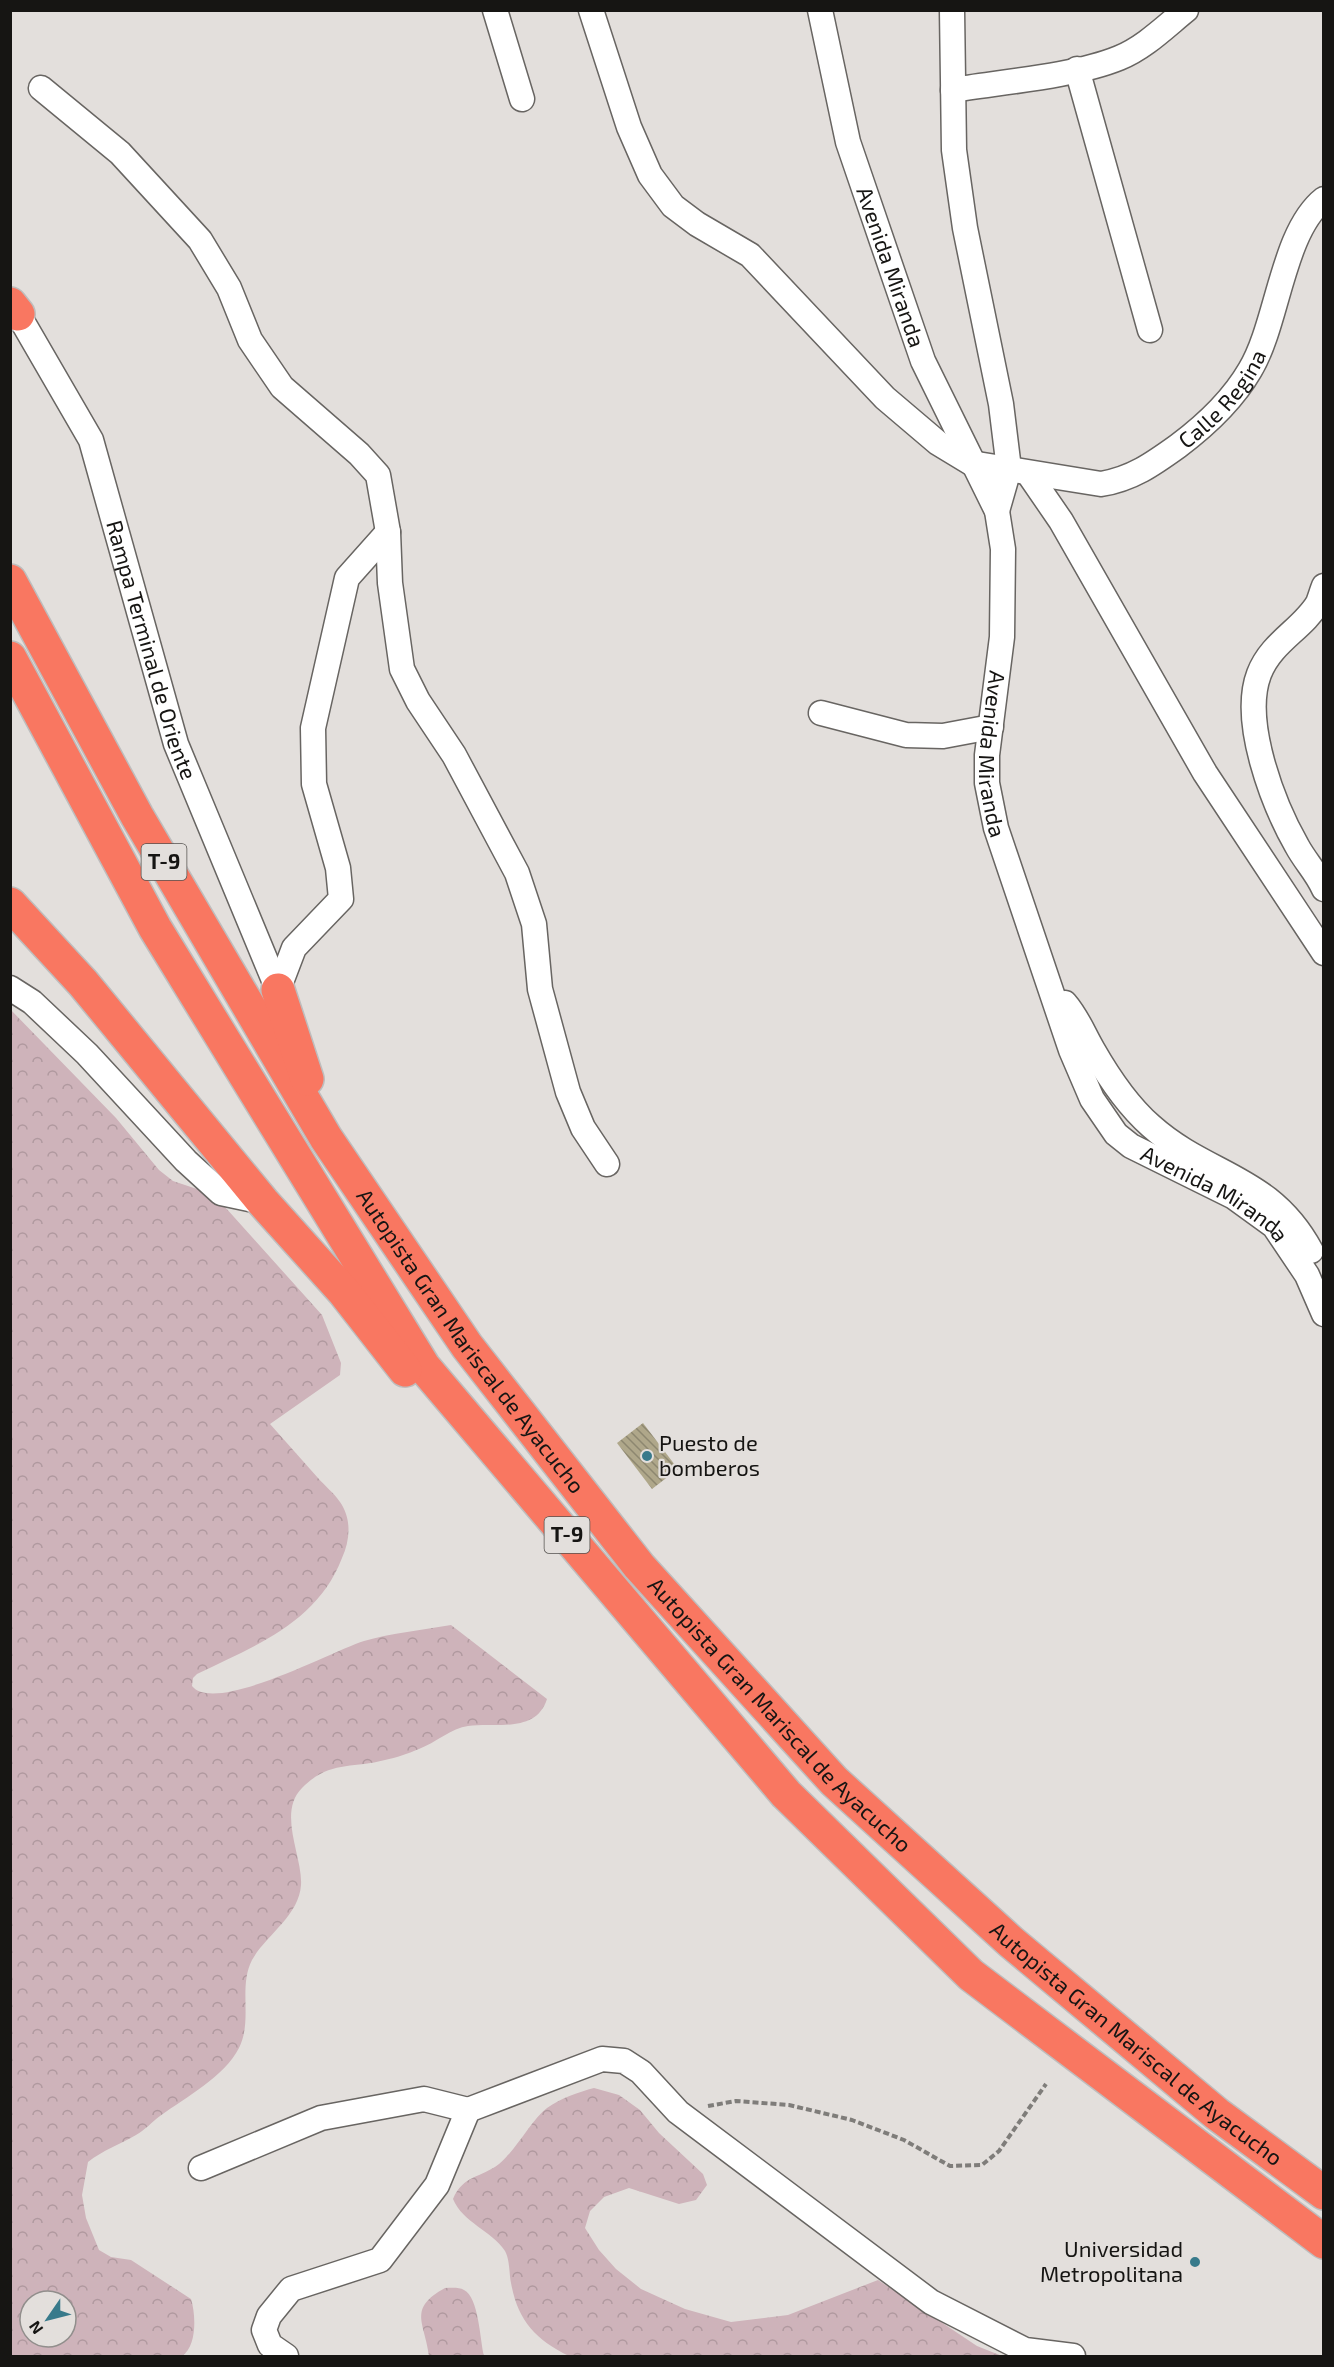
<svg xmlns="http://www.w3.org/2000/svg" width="1334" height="2367" font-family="'Exo 2',sans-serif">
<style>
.forest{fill:url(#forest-crowns);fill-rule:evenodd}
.building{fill:url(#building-back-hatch)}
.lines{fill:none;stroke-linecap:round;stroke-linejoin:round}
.minor-casing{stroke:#686562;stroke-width:27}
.highway-casing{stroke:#bebdbd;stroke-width:36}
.path{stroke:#7f7d7a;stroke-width:4;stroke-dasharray:6 3;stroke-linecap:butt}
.minor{stroke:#fff;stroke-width:24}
.highway{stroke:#f97761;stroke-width:33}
.poi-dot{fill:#387a8b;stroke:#e3dfdc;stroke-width:2}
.labels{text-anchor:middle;stroke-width:4.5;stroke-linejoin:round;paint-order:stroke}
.shield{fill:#e3dfdc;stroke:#54524f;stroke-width:1.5}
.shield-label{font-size:21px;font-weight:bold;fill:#161513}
.street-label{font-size:22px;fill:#161513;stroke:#e3dfdc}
.poi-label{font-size:22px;fill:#161513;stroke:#e3dfdc;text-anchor:start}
</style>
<defs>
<pattern id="forest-crowns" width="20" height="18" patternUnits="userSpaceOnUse" patternTransform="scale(1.5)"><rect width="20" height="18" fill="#ceb3ba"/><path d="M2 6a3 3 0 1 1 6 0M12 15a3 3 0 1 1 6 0" fill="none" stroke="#b0999f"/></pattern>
<pattern id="building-back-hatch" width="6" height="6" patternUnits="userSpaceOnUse" patternTransform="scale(1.5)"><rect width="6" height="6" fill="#afa78a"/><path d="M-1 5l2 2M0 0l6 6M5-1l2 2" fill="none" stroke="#8d8770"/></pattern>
</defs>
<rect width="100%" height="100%" fill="#e3dfdc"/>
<g class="forest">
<path d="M 10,1009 L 116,1118 L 159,1170 L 173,1181 L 206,1192 L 225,1207 L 322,1315 L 341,1363 L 340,1375 L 270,1424 C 286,1442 302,1460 318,1478 C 325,1486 334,1493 340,1502 C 352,1519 350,1540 342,1558 C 317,1623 255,1646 197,1674 L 193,1678 L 192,1686 C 215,1715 332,1651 364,1641 C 392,1633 422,1630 451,1625 L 547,1699 C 536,1734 495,1722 468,1726 C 452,1728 435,1743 419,1749 C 409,1753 396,1758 385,1760 C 351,1769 330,1760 302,1788 C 277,1813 303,1857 301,1885 C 299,1916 266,1935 252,1960 C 238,1987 253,2020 239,2048 C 224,2077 186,2097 160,2116 C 152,2122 145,2130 136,2135 C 119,2145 103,2150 88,2162 L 82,2195 L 86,2218 L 99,2250 L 111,2257 L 131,2260 L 191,2299 C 196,2315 197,2346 182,2356 L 11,2356 ZM 30,2301 L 66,2301 L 66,2337 L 30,2337 Z"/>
<path d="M 594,2088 L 619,2095 L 640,2110 L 659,2133 L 703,2174 L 707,2185 L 696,2200 L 679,2204 L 629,2188 L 604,2197 L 590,2211 L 585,2228 L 599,2250 L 616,2269 L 641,2289 L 685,2309 L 731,2322 L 788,2315 L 878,2280 L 977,2346 L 1002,2356 L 569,2356 C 535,2339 518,2321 511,2283 C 509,2274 510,2260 505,2251 C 491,2230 463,2223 453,2199 C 463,2175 481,2178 499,2164 C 517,2149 532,2119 547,2108 C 561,2098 579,2092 594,2088 Z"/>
<path d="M 445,2288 C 451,2288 459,2287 464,2290 C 479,2297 480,2341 484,2356 L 429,2356 C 425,2322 407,2309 445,2288 Z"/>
</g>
<path class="building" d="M 643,1423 L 678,1469 L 652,1489 L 617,1443 Z"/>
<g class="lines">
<defs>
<g id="minor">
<path d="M 495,10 L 522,99"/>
<path id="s1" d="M 591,10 L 629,127 L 650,175 L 673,206 L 697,224 L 750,255 L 885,398 L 938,443 L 971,463 L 1101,484 C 1132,479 1153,464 1178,446 C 1206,425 1232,401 1250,370 C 1278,324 1282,232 1324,199"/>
<path id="s2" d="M 820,10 L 848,142 L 923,361 L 997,511 L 1003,549 L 1002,637 L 987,755 L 987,783 L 996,828 L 1071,1050 L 1092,1099 L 1116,1134 L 1131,1146 L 1234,1197 L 1274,1226 L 1307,1275 L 1324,1314"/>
<path d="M 952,10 L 954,150 L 965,228 L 1001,404 L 1009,469 L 997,511"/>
<path d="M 1077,69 L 1150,330"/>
<path d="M 41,88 L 120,153 L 200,240 L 229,288 L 250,340 L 282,387 L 359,454 L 378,475 L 388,532 L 390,583 L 402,669 L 418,701 L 454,755 L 517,873 L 534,924 L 540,989 L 568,1092 L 583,1128 L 607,1164"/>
<path d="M 953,90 C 1002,82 1075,76 1119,58 C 1144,48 1165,27 1186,10"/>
<path id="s3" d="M 18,314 L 91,440 L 176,744 L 278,990"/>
<path d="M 1028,473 L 1061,521 L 1205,773 L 1324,953"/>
<path d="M 1324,586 C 1322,591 1320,598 1318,603 C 1303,629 1271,642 1259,674 C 1241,721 1273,804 1297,846 C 1305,861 1317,873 1324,889"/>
<path d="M 821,713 L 906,735 L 943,736 L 991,727"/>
<path d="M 10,988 L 32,1002 L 87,1054 L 186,1161 L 221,1193 L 263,1202"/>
<path d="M 278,990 L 294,948 L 341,899 L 338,868 L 314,784 L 313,728 L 347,578 L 388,532"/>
<path d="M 1065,1003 C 1078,1018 1083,1033 1093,1050 C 1109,1078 1127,1105 1151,1126 C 1208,1177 1270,1175 1311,1251"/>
<path d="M 201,2168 L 321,2118 L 424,2099 L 468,2110"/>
<path d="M 286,2356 L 270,2345 L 264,2330 L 269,2316 L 291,2289 L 380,2260 L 437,2185 L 468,2110 L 602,2059 L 624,2061 L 641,2072 L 678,2112 L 931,2302 L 1025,2350 L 1073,2356"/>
</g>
<g id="highway">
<path d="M 10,304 L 18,314"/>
<path id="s4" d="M 10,581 L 137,816 L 326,1138 L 467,1346 L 639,1566 L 834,1781 L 1011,1942 L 1217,2114 L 1324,2193"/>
<path d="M 10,658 L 155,928 L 424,1367 L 786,1794 L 971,1975 L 1324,2242"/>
<path d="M 10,904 L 83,983 L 263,1202 L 344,1292 L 405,1370"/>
<path d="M 278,990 L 307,1079"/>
</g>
</defs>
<use href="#minor" class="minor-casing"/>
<use href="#highway" class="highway-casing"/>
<path class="path" d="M 708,2106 L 736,2101 L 789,2105 L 852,2120 L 904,2140 L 950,2166 L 982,2165 L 999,2151 L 1046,2084"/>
<use href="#minor" class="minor"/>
<use href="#highway" class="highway"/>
</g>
<g class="poi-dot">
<circle cx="647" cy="1456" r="6"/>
<circle cx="1195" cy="2262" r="6"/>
</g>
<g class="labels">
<g class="shield">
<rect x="141.5" y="844" width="45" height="36" rx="4.5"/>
<rect x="544.5" y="1517" width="45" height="36" rx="4.5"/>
</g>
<g class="shield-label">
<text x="164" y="869">T-9</text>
<text x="567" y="1542">T-9</text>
</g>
<g class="street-label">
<text dy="8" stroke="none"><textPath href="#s2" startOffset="267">Avenida Miranda</textPath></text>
<text dy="8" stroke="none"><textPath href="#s1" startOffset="894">Calle Regina</textPath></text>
<text dy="8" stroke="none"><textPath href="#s3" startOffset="364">Rampa Terminal de Oriente</textPath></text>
<text dy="8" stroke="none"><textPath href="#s2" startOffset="778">Avenida Miranda</textPath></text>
<text dy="8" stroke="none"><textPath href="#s2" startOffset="1299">Avenida Miranda</textPath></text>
<text dy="8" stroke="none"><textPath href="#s4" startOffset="890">Autopista Gran Mariscal de Ayacucho</textPath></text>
<text dy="8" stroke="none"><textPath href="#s4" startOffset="1376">Autopista Gran Mariscal de Ayacucho</textPath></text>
<text dy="8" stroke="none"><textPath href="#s4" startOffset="1862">Autopista Gran Mariscal de Ayacucho</textPath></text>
</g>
<g class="poi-label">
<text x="659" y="1451">Puesto de<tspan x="659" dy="25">bomberos</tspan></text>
<text x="1183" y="2257" text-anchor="end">Universidad<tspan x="1183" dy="25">Metropolitana</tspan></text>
</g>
</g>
<rect width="1334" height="2367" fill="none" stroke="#161513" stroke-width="24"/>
<g transform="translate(48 2319) rotate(235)"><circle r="28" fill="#e3dfdc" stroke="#918e8c" stroke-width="1.5"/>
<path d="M0-4.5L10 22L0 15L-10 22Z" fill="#387a8b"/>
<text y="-9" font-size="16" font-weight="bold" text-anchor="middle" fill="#161513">N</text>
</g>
</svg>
